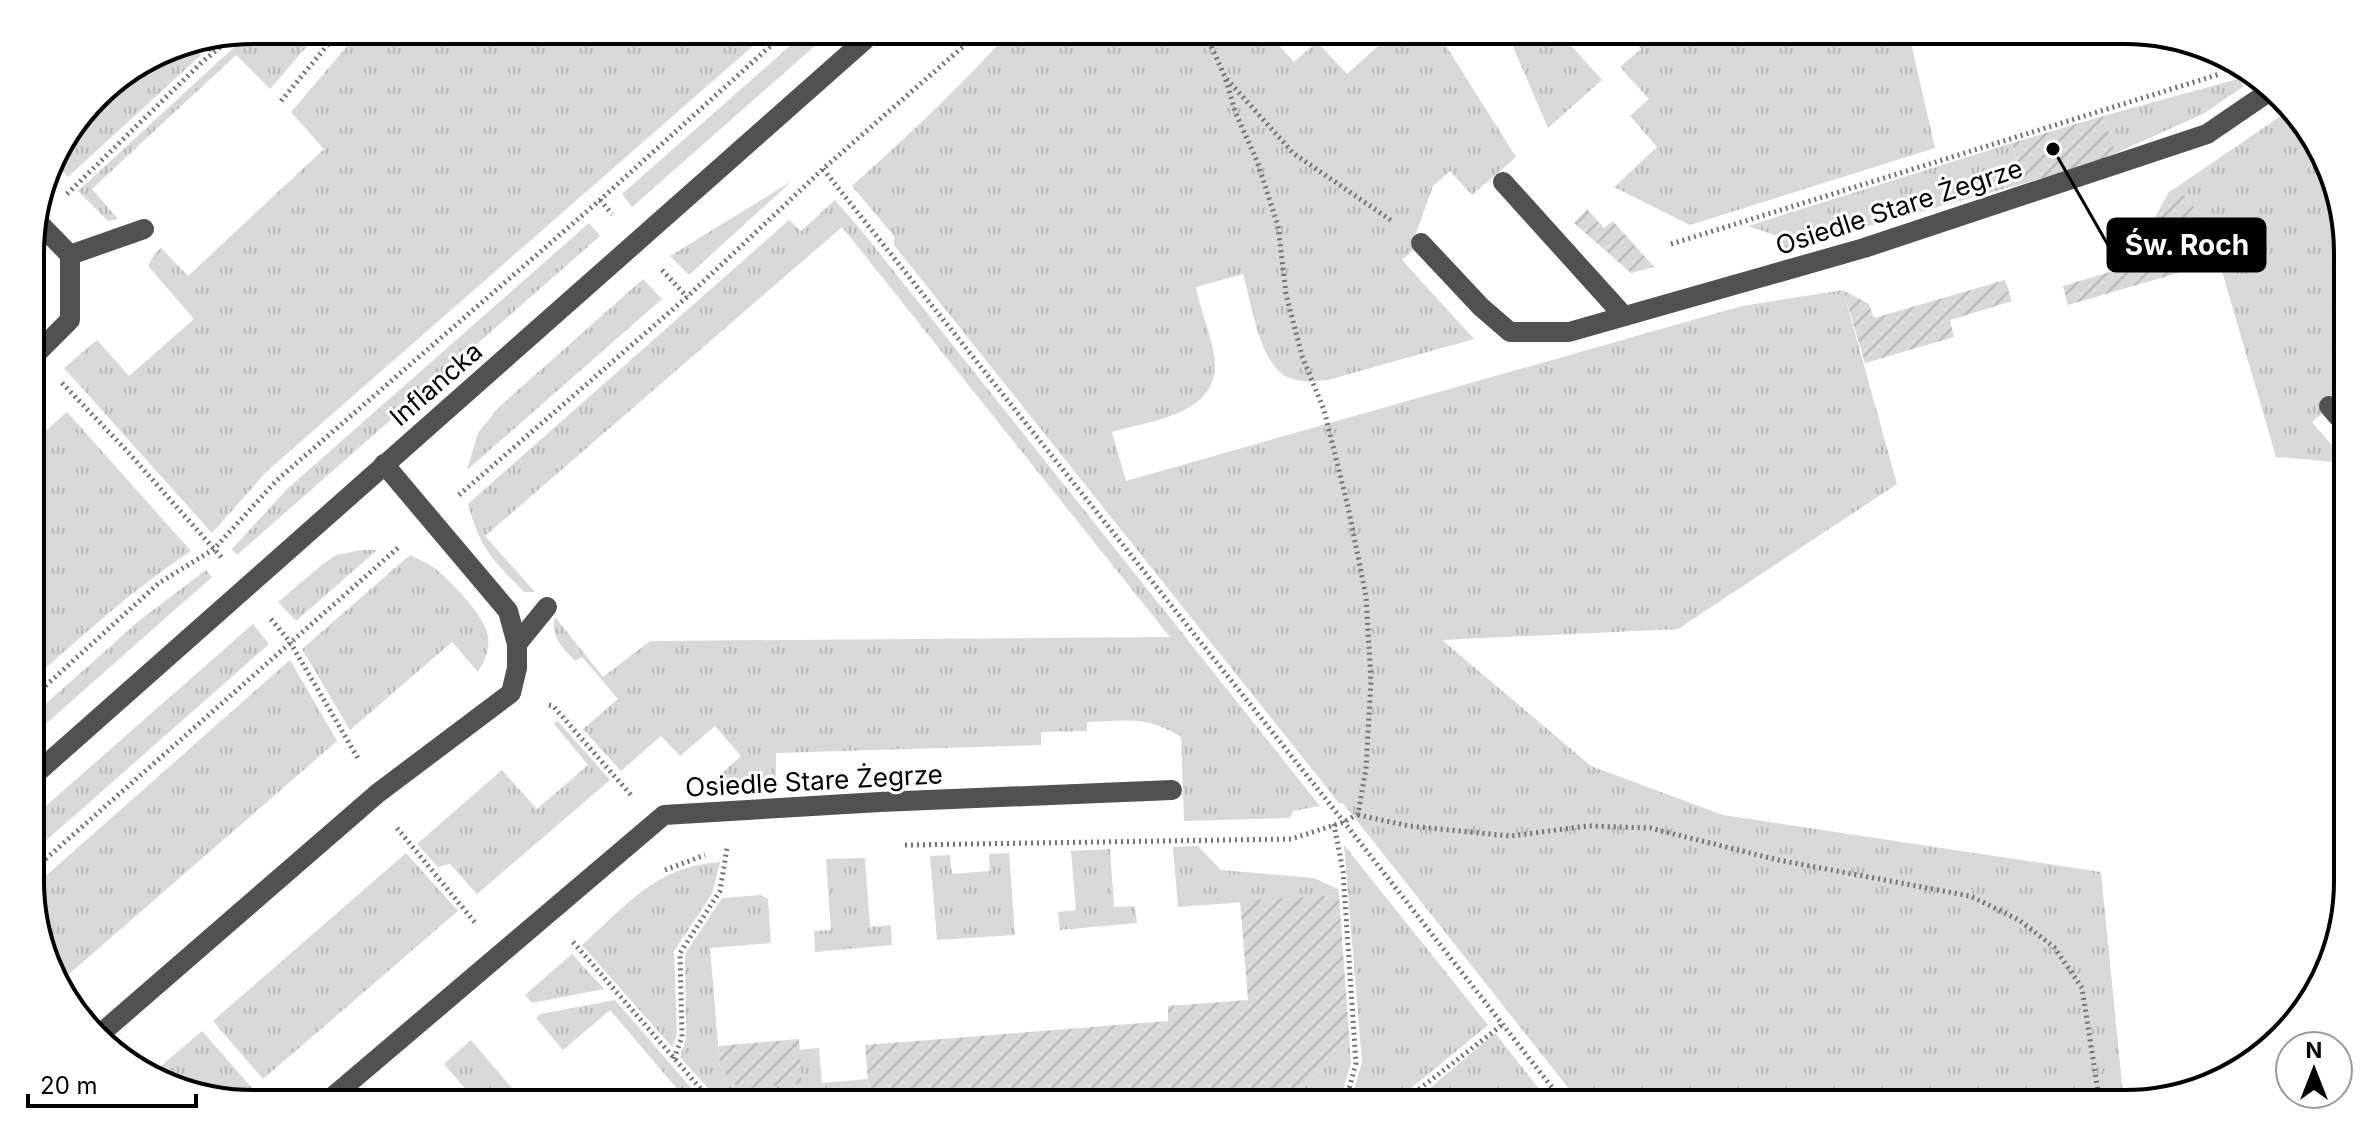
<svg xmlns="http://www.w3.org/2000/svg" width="2378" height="1134" font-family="Inter,sans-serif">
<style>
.grass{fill:url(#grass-tufts)}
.garden{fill:url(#garden-furrows)}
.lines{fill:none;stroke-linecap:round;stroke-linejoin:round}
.path{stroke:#737373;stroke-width:5;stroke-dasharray:2 4;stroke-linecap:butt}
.minor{stroke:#515151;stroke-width:20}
.labels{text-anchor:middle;stroke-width:6;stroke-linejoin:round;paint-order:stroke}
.street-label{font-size:26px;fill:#000;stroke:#fff}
.rim{fill:none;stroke:#000;stroke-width:4}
.leader{fill:none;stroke:#000;stroke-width:3}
.callout-dot{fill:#000;stroke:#fff;stroke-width:3}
.callout{fill:#000;stroke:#000;stroke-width:3}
.callout-label{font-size:28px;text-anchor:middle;font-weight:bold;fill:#fff}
</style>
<defs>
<pattern id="grass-tufts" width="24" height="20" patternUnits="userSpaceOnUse" patternTransform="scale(2)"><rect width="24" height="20" fill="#d8d8d8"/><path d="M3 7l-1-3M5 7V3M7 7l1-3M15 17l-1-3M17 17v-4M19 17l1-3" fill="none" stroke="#b8b8b8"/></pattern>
<pattern id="garden-furrows" width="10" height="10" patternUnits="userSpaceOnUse" patternTransform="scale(2)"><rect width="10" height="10" fill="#d8d8d8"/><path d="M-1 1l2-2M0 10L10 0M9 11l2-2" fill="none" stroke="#b8b8b8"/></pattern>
</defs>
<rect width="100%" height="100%" fill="#fff"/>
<g class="grass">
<path d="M 256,30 L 321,30 L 270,89 L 236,55 L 92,189 L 118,219 L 108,221 L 78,191 L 232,49 Z"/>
<path d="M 361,30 L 771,30 L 267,471 L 212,533 L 64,368 L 97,340 L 129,376 L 194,319 L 148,266 L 155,253 L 161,248 L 188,276 L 324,149 L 291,112 Z"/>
<path d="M 808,30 L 833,30 L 632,207 L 622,194 Z"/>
<path d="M 1011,30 L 1265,30 L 1294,62 L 1317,42 L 1347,74 L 1396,30 L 1436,30 L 1516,157 L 1472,195 L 1450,171 L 1433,186 L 1415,236 L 1421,243 L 1402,260 L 1474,339 L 1328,380 C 1314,382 1299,383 1285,376 C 1259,360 1251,302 1243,274 L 1196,287 C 1200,309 1210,331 1214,354 C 1224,414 1154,420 1112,432 L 1126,481 L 1742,306 L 1843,290 L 1897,484 L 1678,629 L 1442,640 L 1591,766 L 1723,815 L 2101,872 L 2124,1104 L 1581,1104 L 1343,803 L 1339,803 L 894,245 L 894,236 L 852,186 C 907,136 962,86 1011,30 Z"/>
<path d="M 1524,30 L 1557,30 L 1602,80 L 1548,128 L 1511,42 Z"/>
<path d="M 1624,30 L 1908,30 L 1935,148 L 1690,225 L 1614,187 L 1657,147 L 1630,116 L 1649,99 L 1620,67 L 1641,49 Z"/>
<path d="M 189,43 L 201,55 L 68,177 L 52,160 L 53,154 L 106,86 L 168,47 Z"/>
<path d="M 2238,79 L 2244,86 L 2203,114 L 2116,153 L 2103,116 Z"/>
<path d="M 2291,109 L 2302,118 L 2346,225 L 2347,393 L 2312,422 L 2347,463 L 2276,457 L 2219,261 L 2237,259 L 2177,187 Z"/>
<path d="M 2012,143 L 2022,184 L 1785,249 L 1781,237 L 1748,226 Z"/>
<path d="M 792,181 L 689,275 L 670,256 L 683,248 Z"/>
<path d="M 835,200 L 861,230 L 1320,806 L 1293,811 L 1290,818 L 1184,821 L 1181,737 C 1146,715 1126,721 1087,722 L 1087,731 L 1041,732 L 1041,745 L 776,753 L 776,781 L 711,783 L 741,756 L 715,726 L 680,756 L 661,736 L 621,771 L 583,729 L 618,699 L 582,657 L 575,661 C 562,647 550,637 555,617 L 603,677 L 650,641 L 1170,637 L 842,227 L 485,536 L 535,592 L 524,592 C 493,560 480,549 468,504 L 789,220 L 801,231 Z"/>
<path d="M 589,223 L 600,236 L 237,555 L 232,549 L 287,489 Z"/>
<path d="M 643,279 L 662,299 L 467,470 L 478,433 L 498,408 Z"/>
<path d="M 67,412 L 191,551 C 133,589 83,635 31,681 L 31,444 Z"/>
<path d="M 361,550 L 377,550 L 296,621 L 278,602 L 323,564 L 336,555 Z"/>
<path d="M 410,555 C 417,559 426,562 433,567 C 449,579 485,616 488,636 C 490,650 485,660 478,672 L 452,642 L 350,730 L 302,649 Z"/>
<path d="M 206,570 L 212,577 L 32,736 L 32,716 L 140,620 Z"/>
<path d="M 253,624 L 269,644 L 32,853 L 32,818 Z"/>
<path d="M 290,660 L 337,741 L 61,981 L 32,910 L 32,888 Z"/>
<path d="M 558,721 L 610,780 L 477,894 L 450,864 L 438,867 L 417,844 L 502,770 L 537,809 L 588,765 L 554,724 Z"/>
<path d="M 1344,845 L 1488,1025 L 1392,1104 L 1350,1104 L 1362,1062 Z"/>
<path d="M 1198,846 L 1221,870 L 1314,878 L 1338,889 L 1339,895 L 1178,907 L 1173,847 Z"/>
<path d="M 1110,849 L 1114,907 L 1135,906 L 1137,923 L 1060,930 L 1058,912 L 1076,910 L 1071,851 Z"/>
<path d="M 406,853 L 458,911 L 263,1079 L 213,1021 Z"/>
<path d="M 1009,853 L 1015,935 L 937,940 L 930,856 L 950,855 L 952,874 L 990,871 L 989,854 Z"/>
<path d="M 865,858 L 870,927 L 891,925 L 892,945 L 815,952 L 814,931 L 831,930 L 826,859 Z"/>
<path d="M 720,862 L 712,894 L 674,951 L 677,1035 L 672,1047 L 582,945 C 627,905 656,866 720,862 Z"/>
<path d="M 761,895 L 768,899 L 771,943 L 710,948 L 720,1067 L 802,1083 L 799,1050 L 819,1048 L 822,1083 L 868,1079 L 870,1104 L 722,1104 L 680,1057 L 686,1039 L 685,954 L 722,898 Z"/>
<path d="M 572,954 L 604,989 L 532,1003 L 525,995 Z"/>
<path d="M 615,1000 L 705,1104 L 690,1104 L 610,1010 L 563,1050 L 536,1018 L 540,1014 Z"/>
<path d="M 202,1031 L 252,1088 L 237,1100 L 155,1081 L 149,1076 Z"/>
<path d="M 1495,1033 L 1551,1104 L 1411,1104 Z"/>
<path d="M 471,1040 L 512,1088 L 493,1104 L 478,1104 L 444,1064 Z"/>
<path d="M 1350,1047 L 1351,1063 L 1339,1104 L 1278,1104 Z"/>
</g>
<g class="garden">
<path d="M 2103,116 L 2116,153 L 2095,162 L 2022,184 L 2012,143 Z"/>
<path d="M 2177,187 L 2238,260 L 2219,261 L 2068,305 L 2063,286 L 2116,270 L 2110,248 L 2157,234 L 2153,221 L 2169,192 Z"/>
<path d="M 1587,209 L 1604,228 L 1613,221 L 1654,267 L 1631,273 L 1574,223 Z"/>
<path d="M 2005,280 L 2012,301 L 1950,320 L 1954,337 L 1865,363 L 1843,290 L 1869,304 L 1874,318 Z"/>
<path d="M 1339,895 L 1350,1047 L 1278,1104 L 870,1104 L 865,1045 L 1168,1021 L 1168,1006 L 1248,1000 L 1240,901 Z"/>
<path d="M 799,1039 L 802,1083 L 739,1089 L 720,1067 L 718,1046 Z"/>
</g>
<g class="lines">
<g class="path">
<path d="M 1204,30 L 1225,77 L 1293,153 L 1392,221"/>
<path d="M 202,40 L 214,53"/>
<path d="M 281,101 L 340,30"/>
<path d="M 823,169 L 1344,822 L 1565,1104"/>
<path d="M 67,194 L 201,63 L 237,33"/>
<path d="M 600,200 L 612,214"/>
<path d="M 1671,244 L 2220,74"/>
<path d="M 662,270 L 687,297"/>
<path d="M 62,383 L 127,451 L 222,558"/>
<path d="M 459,495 L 687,297 L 823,169 L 982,30"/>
<path d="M 271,619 L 290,642 L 359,760"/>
<path d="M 32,698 L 159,583 L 214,549 L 277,480 L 600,200 L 788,30"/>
<path d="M 549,705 L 553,706 L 631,795"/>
<path d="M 1358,815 L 1410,826 L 1510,836 L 1588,826 L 1650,828 L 1778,860 L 1970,896 L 2019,920 L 2054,947 L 2082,988 L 2100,1104"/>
<path d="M 1334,824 L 1343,872 L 1356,1063 L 1345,1104"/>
<path d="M 397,828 L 477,925"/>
<path d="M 905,845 L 1291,839 L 1344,822 L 1358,814 L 1366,769 L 1371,681 L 1366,596 L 1348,507 L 1324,410 L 1302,356 L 1286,294 L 1278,226 L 1257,161 L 1236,114 L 1225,77"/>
<path d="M 665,870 L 705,855"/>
<path d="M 32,871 L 400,546"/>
<path d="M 573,942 L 714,1104"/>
<path d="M 674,1059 L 682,1037 L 680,953 L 720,891 L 727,848"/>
<path d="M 1400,1104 L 1502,1025"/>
</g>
<g class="minor">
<path d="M 1503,182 L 1624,316"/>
<path d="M 1421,243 L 1481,307 L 1510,332 L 1569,332 L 1864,248 L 2207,134 L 2270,91"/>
<path d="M 70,255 L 144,229"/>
<path d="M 31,359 L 70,320 L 70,255 L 36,220"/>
<path d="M 2329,406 L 2347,427"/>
<path d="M 517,644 L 547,607"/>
<path d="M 32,777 L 876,30"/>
<path d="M 99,1035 L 378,793 L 511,693 L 517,668 L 517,644 L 508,611 L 384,464"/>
<path d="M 324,1104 L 664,815 L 880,802 L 1172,790"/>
</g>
</g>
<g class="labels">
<g class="street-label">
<text transform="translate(1899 207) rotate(-18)" y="9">Osiedle Stare Żegrze</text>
<text transform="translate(436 384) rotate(-41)" y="9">Inflancka</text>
<text transform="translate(814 781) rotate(-3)" y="9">Osiedle Stare Żegrze</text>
</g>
</g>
<path d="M0 0H2378V1134H0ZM253 44H2125A209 209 0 0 1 2334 253V881A209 209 0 0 1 2125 1090H253A209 209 0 0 1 44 881V253A209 209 0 0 1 253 44Z" fill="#fff" fill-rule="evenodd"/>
<path class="rim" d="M253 44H2125A209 209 0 0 1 2334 253V881A209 209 0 0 1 2125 1090H253A209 209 0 0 1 44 881V253A209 209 0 0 1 253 44Z"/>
<path class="leader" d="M2053 149L2108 245"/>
<circle class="callout-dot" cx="2053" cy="149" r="8"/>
<rect class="callout" x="2108" y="219" width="157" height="52" rx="8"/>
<g class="callout-label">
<text x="2187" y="255">Św. Roch</text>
</g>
<g transform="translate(2314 1070)"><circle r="38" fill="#ffffff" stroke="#999999" stroke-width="2"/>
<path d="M0-6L14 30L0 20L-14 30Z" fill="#000000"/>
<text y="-12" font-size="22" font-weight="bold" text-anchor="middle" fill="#000000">N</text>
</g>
<path d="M28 1094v12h168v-12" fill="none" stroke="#000000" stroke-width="4"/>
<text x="40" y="1094" font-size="24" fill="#000000" stroke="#ffffff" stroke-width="6" paint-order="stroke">20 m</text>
</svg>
